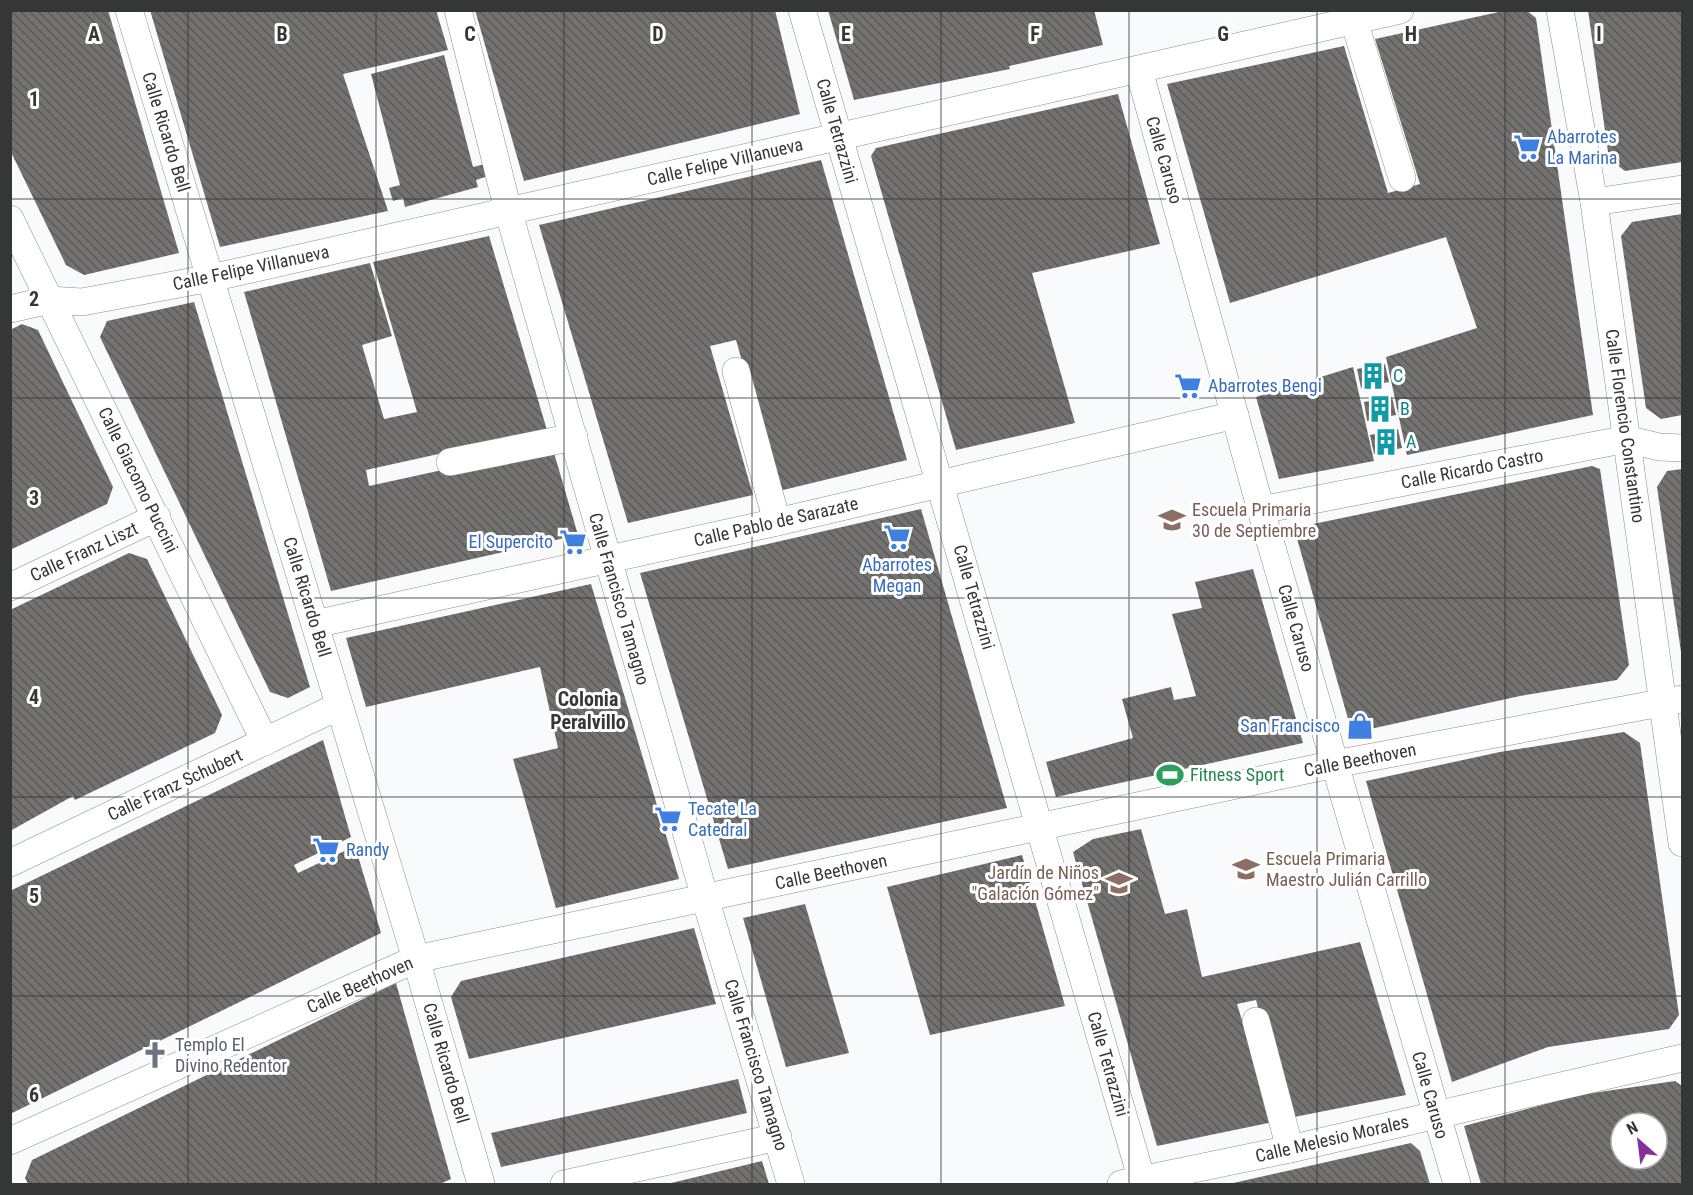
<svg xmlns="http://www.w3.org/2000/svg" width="1693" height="1195" font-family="'Roboto Condensed',sans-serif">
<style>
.building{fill:url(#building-back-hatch);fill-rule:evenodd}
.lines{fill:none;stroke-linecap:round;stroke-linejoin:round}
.minor-casing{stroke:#8c8d8f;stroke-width:28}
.minor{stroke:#fff;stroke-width:27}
.grid{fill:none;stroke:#353636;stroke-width:1.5;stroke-opacity:0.55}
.labels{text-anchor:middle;stroke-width:6;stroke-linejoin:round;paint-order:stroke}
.street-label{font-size:18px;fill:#353636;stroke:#fff}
.shop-label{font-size:18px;fill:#366cbe;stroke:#fff;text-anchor:start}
.culture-label{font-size:18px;fill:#0d838f;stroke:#fff;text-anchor:start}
.education-label{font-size:18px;fill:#785e54;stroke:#fff;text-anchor:start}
.leisure-label{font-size:18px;fill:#27864d;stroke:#fff;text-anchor:start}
.worship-label{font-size:18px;fill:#5b616d;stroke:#fff;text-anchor:start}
.neighbourhood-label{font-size:20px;font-weight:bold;fill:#353636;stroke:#fff}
.grid-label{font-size:20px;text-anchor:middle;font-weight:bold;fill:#353636;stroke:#fff;stroke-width:6;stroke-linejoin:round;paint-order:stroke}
</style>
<defs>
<pattern id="building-back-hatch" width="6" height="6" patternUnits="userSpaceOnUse" patternTransform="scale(1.5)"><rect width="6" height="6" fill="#737271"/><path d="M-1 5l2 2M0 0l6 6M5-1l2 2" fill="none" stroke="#5a5a59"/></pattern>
</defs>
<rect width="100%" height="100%" fill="#f9fafb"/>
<g class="building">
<path d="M 10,10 L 108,10 L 179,253 L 84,275 L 66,265 L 10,150 Z"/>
<path d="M 150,10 L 436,10 L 448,50 L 343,74 L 388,211 L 220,247 Z"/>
<path d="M 475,10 L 775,10 L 800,114 L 524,181 Z"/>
<path d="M 828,10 L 1094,10 L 1103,45 L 1009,66 L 1010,69 L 854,100 Z"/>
<path d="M 1508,10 L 1526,10 L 1536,18 L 1593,415 L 1407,455 L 1386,357 L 1477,328 L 1446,237 L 1230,303 L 1167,84 L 1344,46 L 1388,193 L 1420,184 L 1375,39 Z"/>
<path d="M 1588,10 L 1682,10 L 1682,162 L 1625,171 L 1609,159 Z"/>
<path d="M 444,55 L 473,167 L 485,164 L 488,176 L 476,180 L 478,187 L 405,207 L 403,198 L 393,201 L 389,188 L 400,185 L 371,74 Z"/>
<path d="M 1118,94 L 1160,244 L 1032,273 L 1075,423 L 956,450 L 871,156 L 876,148 Z"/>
<path d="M 821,160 L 907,460 L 779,491 L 736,340 L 710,346 L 753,495 L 628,523 L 539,225 Z"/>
<path d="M 1682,214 L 1682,415 L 1661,419 L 1646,408 L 1621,236 L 1632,222 Z"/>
<path d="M 489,236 L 547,430 L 366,470 L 369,486 L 552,446 L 578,535 L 331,591 L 244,292 L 370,263 L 392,336 L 362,345 L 384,419 L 417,412 L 373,262 Z"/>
<path d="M 194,302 L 310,687 L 288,698 L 270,692 L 100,337 L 107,321 Z"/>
<path d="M 22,324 L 38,330 L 113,487 L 107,504 L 10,550 L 10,330 Z"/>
<path d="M 1385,364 L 1389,382 L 1361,388 L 1357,369 Z"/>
<path d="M 1353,367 L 1374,461 L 1279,479 L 1256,397 Z"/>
<path d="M 1392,397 L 1396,415 L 1367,421 L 1364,402 Z"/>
<path d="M 1398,429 L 1402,448 L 1374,454 L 1370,435 Z"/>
<path d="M 1592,466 L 1600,469 L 1629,665 L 1617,680 L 1520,696 L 1352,733 L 1294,528 Z"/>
<path d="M 1682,469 L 1682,652 L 1681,652 L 1657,487 L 1667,471 Z"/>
<path d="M 921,509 L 1007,808 L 728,869 L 640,573 Z"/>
<path d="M 129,553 L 147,559 L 222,715 L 215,733 L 75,800 L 73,796 L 10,831 L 10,610 Z"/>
<path d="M 1253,569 L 1303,743 L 1056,797 L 1046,762 L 1133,738 L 1122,699 L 1171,687 L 1174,700 L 1196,696 L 1172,614 L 1202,608 L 1195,582 Z"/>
<path d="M 591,584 L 679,879 L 556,908 L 513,759 L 558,748 L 540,667 L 366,707 L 346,638 Z"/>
<path d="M 1624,732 L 1640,743 L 1679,1015 L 1669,1029 L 1548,1047 L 1452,1082 L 1366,781 L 1500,752 Z"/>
<path d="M 323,740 L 351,837 L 294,865 L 298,873 L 355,846 L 381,933 L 10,1114 L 10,891 Z"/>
<path d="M 1141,829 L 1165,914 L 1187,909 L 1202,977 L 1360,942 L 1406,1095 L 1289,1118 L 1256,1000 L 1237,1004 L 1273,1122 L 1157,1146 L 1073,852 L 1093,839 Z"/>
<path d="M 1022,855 L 1065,1006 L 930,1035 L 887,887 Z"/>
<path d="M 805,904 L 849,1053 L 786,1067 L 743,918 Z"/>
<path d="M 694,928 L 716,1004 L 469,1059 L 451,997 L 461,981 Z"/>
<path d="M 396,983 L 451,1179 L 440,1184 L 28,1184 L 25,1178 L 32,1160 Z"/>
<path d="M 738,1079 L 747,1113 L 650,1135 L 501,1167 L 491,1133 Z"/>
<path d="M 1675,1081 L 1682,1086 L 1682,1184 L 1481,1184 L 1464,1126 L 1579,1095 ZM 1621,1123 L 1657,1123 L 1657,1159 L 1621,1159 Z"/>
<path d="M 1411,1143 L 1420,1151 L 1430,1184 L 1229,1184 Z"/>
<path d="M 762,1161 L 769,1184 L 667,1184 Z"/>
</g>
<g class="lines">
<defs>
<g id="minor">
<path d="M 129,10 L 416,959 L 481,1184"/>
<path d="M 458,10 L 508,210 L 705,898 L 791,1184"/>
<path d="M 802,10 L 1143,1184"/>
<path d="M 1354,10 L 1354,21 L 1402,178"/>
<path d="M 1560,10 L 1594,202 L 1682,843"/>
<path d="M 1139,70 L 1261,510 L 1457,1184"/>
<path d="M 1594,202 L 1682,189"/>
<path d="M 10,219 L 265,742"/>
<path d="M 10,309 L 49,300 L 82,302 L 211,278 L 1400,10"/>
<path d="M 736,371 L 777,522"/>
<path d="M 450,462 L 574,437"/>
<path d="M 1261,510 L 1627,439 L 1659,447 L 1682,448"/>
<path d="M 10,587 L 157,517"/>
<path d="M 315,624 L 777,522 L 1235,415"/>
<path d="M 10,863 L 339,706"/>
<path d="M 1256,1021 L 1290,1149"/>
<path d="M 10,1141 L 416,959 L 1335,764 L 1682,699"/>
<path d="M 564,1184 L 778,1137"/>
<path d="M 1121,1184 L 1290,1149 L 1682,1058"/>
</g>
</defs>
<use href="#minor" class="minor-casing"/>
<use href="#minor" class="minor"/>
</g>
<path class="grid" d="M 188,10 L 188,1184M 376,10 L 376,1184M 564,10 L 564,1184M 752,10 L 752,1184M 941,10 L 941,1184M 1129,10 L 1129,1184M 1317,10 L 1317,1184M 1505,10 L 1505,1184M 10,199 L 1682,199M 10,398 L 1682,398M 10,598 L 1682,598M 10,797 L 1682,797M 10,996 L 1682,996"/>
<defs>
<symbol id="supermarket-bare" viewBox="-9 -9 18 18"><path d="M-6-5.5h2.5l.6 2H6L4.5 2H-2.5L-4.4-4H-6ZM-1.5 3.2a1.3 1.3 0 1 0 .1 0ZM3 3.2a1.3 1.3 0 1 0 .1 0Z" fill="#3f7fe0" stroke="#fff" stroke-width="2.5" paint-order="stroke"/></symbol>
<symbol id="building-bare" viewBox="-9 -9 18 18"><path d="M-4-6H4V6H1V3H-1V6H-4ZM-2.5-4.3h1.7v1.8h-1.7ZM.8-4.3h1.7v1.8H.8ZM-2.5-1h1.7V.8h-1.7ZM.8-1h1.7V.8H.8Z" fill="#0f9aa8" stroke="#fff" stroke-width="2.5" paint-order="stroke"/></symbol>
<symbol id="school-bare" viewBox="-9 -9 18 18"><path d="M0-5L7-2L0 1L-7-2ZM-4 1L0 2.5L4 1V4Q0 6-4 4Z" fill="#8d6e63" stroke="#fff" stroke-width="2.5" paint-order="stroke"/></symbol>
<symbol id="shop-bare" viewBox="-9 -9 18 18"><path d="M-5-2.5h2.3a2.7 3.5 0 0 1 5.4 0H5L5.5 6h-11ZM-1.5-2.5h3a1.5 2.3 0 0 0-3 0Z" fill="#3f7fe0" stroke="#fff" stroke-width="2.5" paint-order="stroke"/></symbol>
<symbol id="stadium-bare" viewBox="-9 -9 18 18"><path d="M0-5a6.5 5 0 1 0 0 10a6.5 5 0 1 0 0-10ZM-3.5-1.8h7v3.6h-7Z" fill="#2e9e5b" stroke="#fff" stroke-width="2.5" paint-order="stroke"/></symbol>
<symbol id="church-bare" viewBox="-9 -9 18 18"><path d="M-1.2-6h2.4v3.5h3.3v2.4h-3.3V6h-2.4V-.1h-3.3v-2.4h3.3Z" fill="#6b7280" stroke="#fff" stroke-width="2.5" paint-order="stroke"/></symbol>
</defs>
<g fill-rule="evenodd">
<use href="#supermarket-bare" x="1508" y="128" width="38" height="38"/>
<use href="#building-bare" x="1354" y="357" width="38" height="38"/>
<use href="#supermarket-bare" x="1169" y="367" width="38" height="38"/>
<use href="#building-bare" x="1361" y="390" width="38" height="38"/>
<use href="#building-bare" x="1367" y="423" width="38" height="38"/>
<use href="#school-bare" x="1153" y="501" width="38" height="38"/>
<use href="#supermarket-bare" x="878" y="518" width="38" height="38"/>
<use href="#supermarket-bare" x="554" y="523" width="38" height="38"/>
<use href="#shop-bare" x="1341" y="707" width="38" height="38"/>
<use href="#stadium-bare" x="1151" y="756" width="38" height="38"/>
<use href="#supermarket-bare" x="649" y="800" width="38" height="38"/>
<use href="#supermarket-bare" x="307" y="831" width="38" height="38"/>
<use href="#school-bare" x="1227" y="850" width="38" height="38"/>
<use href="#school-bare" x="1100" y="864" width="38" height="38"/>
<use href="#church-bare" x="136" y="1036" width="38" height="38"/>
</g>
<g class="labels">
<g class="street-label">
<text transform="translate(837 131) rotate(74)" y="6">Calle Tetrazzini</text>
<text transform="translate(166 132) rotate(73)" y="6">Calle Ricardo Bell</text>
<text transform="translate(1164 160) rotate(74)" y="6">Calle Caruso</text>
<text transform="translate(725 162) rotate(-13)" y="6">Calle Felipe Villanueva</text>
<text transform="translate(251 268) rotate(-12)" y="6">Calle Felipe Villanueva</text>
<text transform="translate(1625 426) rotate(82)" y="6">Calle Florencio Constantino</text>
<text transform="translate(1472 469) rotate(-11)" y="6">Calle Ricardo Castro</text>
<text transform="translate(138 480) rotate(64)" y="6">Calle Giacomo Puccini</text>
<text transform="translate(776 522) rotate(-13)" y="6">Calle Pablo de Sarazate</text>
<text transform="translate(84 552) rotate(-25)" y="6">Calle Franz Liszt</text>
<text transform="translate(307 597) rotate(73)" y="6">Calle Ricardo Bell</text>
<text transform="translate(974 597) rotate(74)" y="6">Calle Tetrazzini</text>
<text transform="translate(619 599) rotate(74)" y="6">Calle Francisco Tamagno</text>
<text transform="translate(1296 628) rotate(74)" y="6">Calle Caruso</text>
<text transform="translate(1360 760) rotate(-11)" y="6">Calle Beethoven</text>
<text transform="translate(175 785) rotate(-25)" y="6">Calle Franz Schubert</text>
<text transform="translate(831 872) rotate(-12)" y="6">Calle Beethoven</text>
<text transform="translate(360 985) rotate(-24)" y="6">Calle Beethoven</text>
<text transform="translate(446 1063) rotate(74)" y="6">Calle Ricardo Bell</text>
<text transform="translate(1108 1064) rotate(74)" y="6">Calle Tetrazzini</text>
<text transform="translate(756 1065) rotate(73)" y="6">Calle Francisco Tamagno</text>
<text transform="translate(1430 1095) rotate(74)" y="6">Calle Caruso</text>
<text transform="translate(1332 1139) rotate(-13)" y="6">Calle Melesio Morales</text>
</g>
<g class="shop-label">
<text x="1547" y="143">Abarrotes<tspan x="1547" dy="21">La Marina</tspan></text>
<text x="1208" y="392">Abarrotes Bengi</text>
<text x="553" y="548" text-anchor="end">El Supercito</text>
<text x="897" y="571" text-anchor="middle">Abarrotes<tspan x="897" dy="21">Megan</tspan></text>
<text x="1340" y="732" text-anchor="end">San Francisco</text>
<text x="688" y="815">Tecate La<tspan x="688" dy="21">Catedral</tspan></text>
<text x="346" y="856">Randy</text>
</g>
<g class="culture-label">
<text x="1393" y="382">C</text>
<text x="1400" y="415">B</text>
<text x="1406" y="448">A</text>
</g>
<g class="education-label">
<text x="1192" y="516">Escuela Primaria<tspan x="1192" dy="21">30 de Septiembre</tspan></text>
<text x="1266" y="865">Escuela Primaria<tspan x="1266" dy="21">Maestro Julián Carrillo</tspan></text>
<text x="1099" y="879" text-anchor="end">Jardín de Niños<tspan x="1099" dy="21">"Galación Gómez"</tspan></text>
</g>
<g class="leisure-label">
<text x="1190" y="781">Fitness Sport</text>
</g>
<g class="worship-label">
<text x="175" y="1051">Templo El<tspan x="175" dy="21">Divino Redentor</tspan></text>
</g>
<g class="neighbourhood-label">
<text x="588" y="706">Colonia<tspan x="588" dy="23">Peralvillo</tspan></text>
</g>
</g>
<g class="grid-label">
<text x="94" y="41">A</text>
<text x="282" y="41">B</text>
<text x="470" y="41">C</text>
<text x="658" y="41">D</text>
<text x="846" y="41">E</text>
<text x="1035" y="41">F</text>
<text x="1223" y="41">G</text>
<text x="1411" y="41">H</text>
<text x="1599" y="41">I</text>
<text x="34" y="106">1</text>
<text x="34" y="306">2</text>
<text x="34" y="505">3</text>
<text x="34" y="704">4</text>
<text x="34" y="903">5</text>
<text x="34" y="1102">6</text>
</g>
<rect width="1693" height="1195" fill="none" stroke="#353636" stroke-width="24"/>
<g transform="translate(1639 1141) rotate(332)"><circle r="28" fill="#ffffff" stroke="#aeafaf" stroke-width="1.5"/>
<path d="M0-4.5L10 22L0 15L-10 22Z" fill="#872f9b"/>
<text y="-9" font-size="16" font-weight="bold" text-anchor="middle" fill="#353636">N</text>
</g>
</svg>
